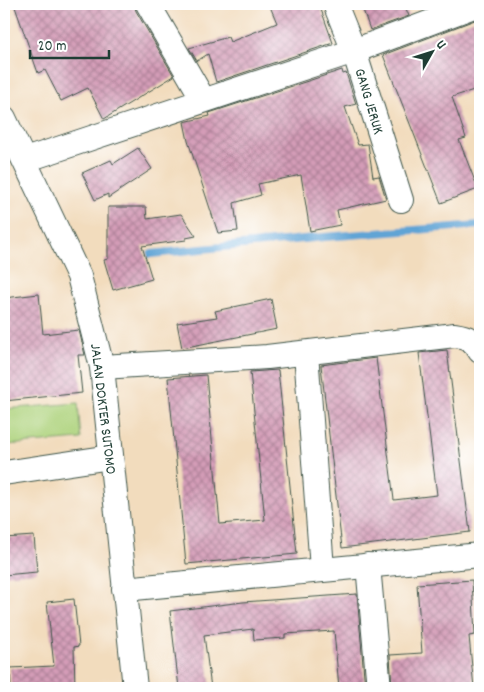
<svg xmlns="http://www.w3.org/2000/svg" width="484" height="692" font-family="Dekko,sans-serif">
<style>
.garden{fill:#aed37d;stroke:#668858}
.lines{fill:none;stroke-linecap:round;stroke-linejoin:round}
.stream{stroke:#60a4d5;stroke-width:8}
.building{fill:url(#building-cross-hatch)}
.minor-casing{stroke:#3f5549;stroke-width:26}
.minor{stroke:#fff;stroke-width:24}
.labels{text-anchor:middle;stroke-width:4.5;stroke-linejoin:round;paint-order:stroke}
.street-label{font-size:15px;fill:#1f3d34;stroke:#fff}
</style>
<defs>
<pattern id="building-cross-hatch" width="8" height="8" patternUnits="userSpaceOnUse" patternTransform="scale(1.25)"><rect width="8" height="8" fill="#d49cb7"/><path d="M0 0l8 8M0 8l8-8" fill="none" stroke="#ab8096"/></pattern>
</defs>
<rect width="100%" height="100%" fill="#fff"/>
<filter id="ink" filterUnits="userSpaceOnUse"><feTurbulence type="fractalNoise" baseFrequency=".02" numOctaves="2"/><feDisplacementMap in="SourceGraphic" scale="10" xChannelSelector="R" yChannelSelector="G"/><feConvolveMatrix kernelMatrix="1 2 1 2 8 2 1 2 1" color-interpolation-filters="sRGB"/></filter>
<filter id="wash" filterUnits="userSpaceOnUse"><feTurbulence type="fractalNoise" baseFrequency=".0096" numOctaves="4" result="noise"/><feDisplacementMap in="SourceGraphic" scale="20" xChannelSelector="R" yChannelSelector="G"/><feGaussianBlur stdDeviation="1.12" result="paint"/><feColorMatrix in="noise" values="0 0 0 0 0 0 0 0 0 0 0 0 0 0 0 0 0 1.4 0 .05"/><feComposite in="paint" operator="in"/></filter>
<g filter="url(#wash)">
<rect width="100%" height="100%" fill="#f2dcbd"/>
<path class="garden" d="M 78,403 L 81,439 L 6,445 L 4,409 Z"/>
<g class="lines">
<path class="stream" d="M 151,254 L 324,237 L 480,225"/>
</g>
<g id="blocks">
<g class="building">
<path d="M 14,4 L 134,4 L 136,11 L 174,76 L 104,119 L 88,88 L 61,101 L 45,70 L 38,73 Z"/>
<path d="M 269,4 L 319,4 L 333,43 L 216,82 L 208,54 L 197,61 L 189,48 L 228,37 L 230,42 L 277,23 Z"/>
<path d="M 361,4 L 404,4 L 409,16 L 370,30 Z"/>
<path d="M 480,18 L 480,88 L 452,97 L 466,138 L 459,140 L 478,189 L 441,203 L 383,55 Z"/>
<path d="M 342,70 L 343,74 L 346,73 L 356,104 L 345,107 L 358,145 L 368,144 L 373,177 L 379,176 L 386,199 L 337,210 L 340,225 L 310,231 L 301,175 L 258,184 L 261,195 L 234,203 L 238,231 L 218,233 L 188,141 L 184,122 L 210,116 L 209,113 Z"/>
<path d="M 138,148 L 152,169 L 108,198 L 108,194 L 95,200 L 82,173 L 111,160 L 113,164 Z"/>
<path d="M 108,207 L 146,207 L 147,219 L 181,214 L 196,236 L 186,238 L 186,240 L 142,246 L 152,279 L 113,290 L 104,260 L 108,259 Z"/>
<path d="M 39,294 L 43,334 L 79,330 L 85,355 L 78,355 L 82,393 L 4,401 L 4,298 Z"/>
<path d="M 271,299 L 277,329 L 182,348 L 177,323 L 217,317 L 215,311 Z"/>
<path d="M 447,350 L 470,532 L 342,548 L 321,365 L 376,358 L 394,500 L 437,495 L 419,353 Z"/>
<path d="M 278,370 L 297,554 L 186,564 L 168,378 L 206,375 L 220,524 L 265,520 L 250,372 Z"/>
<path d="M 34,536 L 37,572 L 4,575 L 4,538 Z"/>
<path d="M 472,580 L 475,635 L 469,636 L 474,688 L 392,688 L 390,655 L 422,653 L 417,584 Z"/>
<path d="M 357,594 L 365,688 L 339,688 L 334,631 L 285,634 L 285,638 L 254,640 L 253,629 L 204,635 L 211,688 L 179,688 L 170,611 L 243,602 Z"/>
<path d="M 74,599 L 79,646 L 74,647 L 75,688 L 11,688 L 10,668 L 54,666 L 47,602 Z"/>
</g>
</g>
</g>
<g filter="url(#ink)">
<use href="#blocks" fill-opacity="0" stroke="#3f5549" stroke-width="1"/>
<g class="lines">
<defs>
<g id="minor">
<path d="M 148,4 L 203,99"/>
<path d="M 335,4 L 354,51 L 401,200"/>
<path d="M 4,118 L 79,276 L 102,367 L 135,688"/>
<path d="M 25,160 L 354,51 L 479,4"/>
<path d="M 306,353 L 322,569"/>
<path d="M 102,367 L 267,357 L 455,335 C 468,337 474,340 480,351"/>
<path d="M 4,473 L 111,457"/>
<path d="M 368,565 L 379,688"/>
<path d="M 124,589 L 480,555"/>
</g>
</defs>
<use href="#minor" class="minor-casing"/>
<use href="#minor" class="minor"/>
</g>
</g>
<g class="labels">
<g class="street-label">
<text transform="translate(370 101) rotate(73)" y="5">GANG JERUK</text>
<text transform="translate(104 409) rotate(83)" y="5">JALAN DOKTER SUTOMO</text>
</g>
</g>
<rect width="484" height="692" fill="none" stroke="#fff" stroke-width="20"/>
<g transform="translate(432 52) rotate(51)" stroke="#ffffff" stroke-width="4" paint-order="stroke">
<path d="M0-4L9 19L0 12L-9 19Z" fill="#1f3d34"/>
<text y="-8" font-size="14" font-weight="bold" text-anchor="middle" fill="#1f3d34">U</text>
</g>
<path d="M30 50v8h79v-8" fill="none" stroke="#1f3d34" stroke-width="2.5"/>
<text x="38" y="50" font-size="15" fill="#1f3d34" stroke="#ffffff" stroke-width="4" paint-order="stroke">20 m</text>
</svg>
